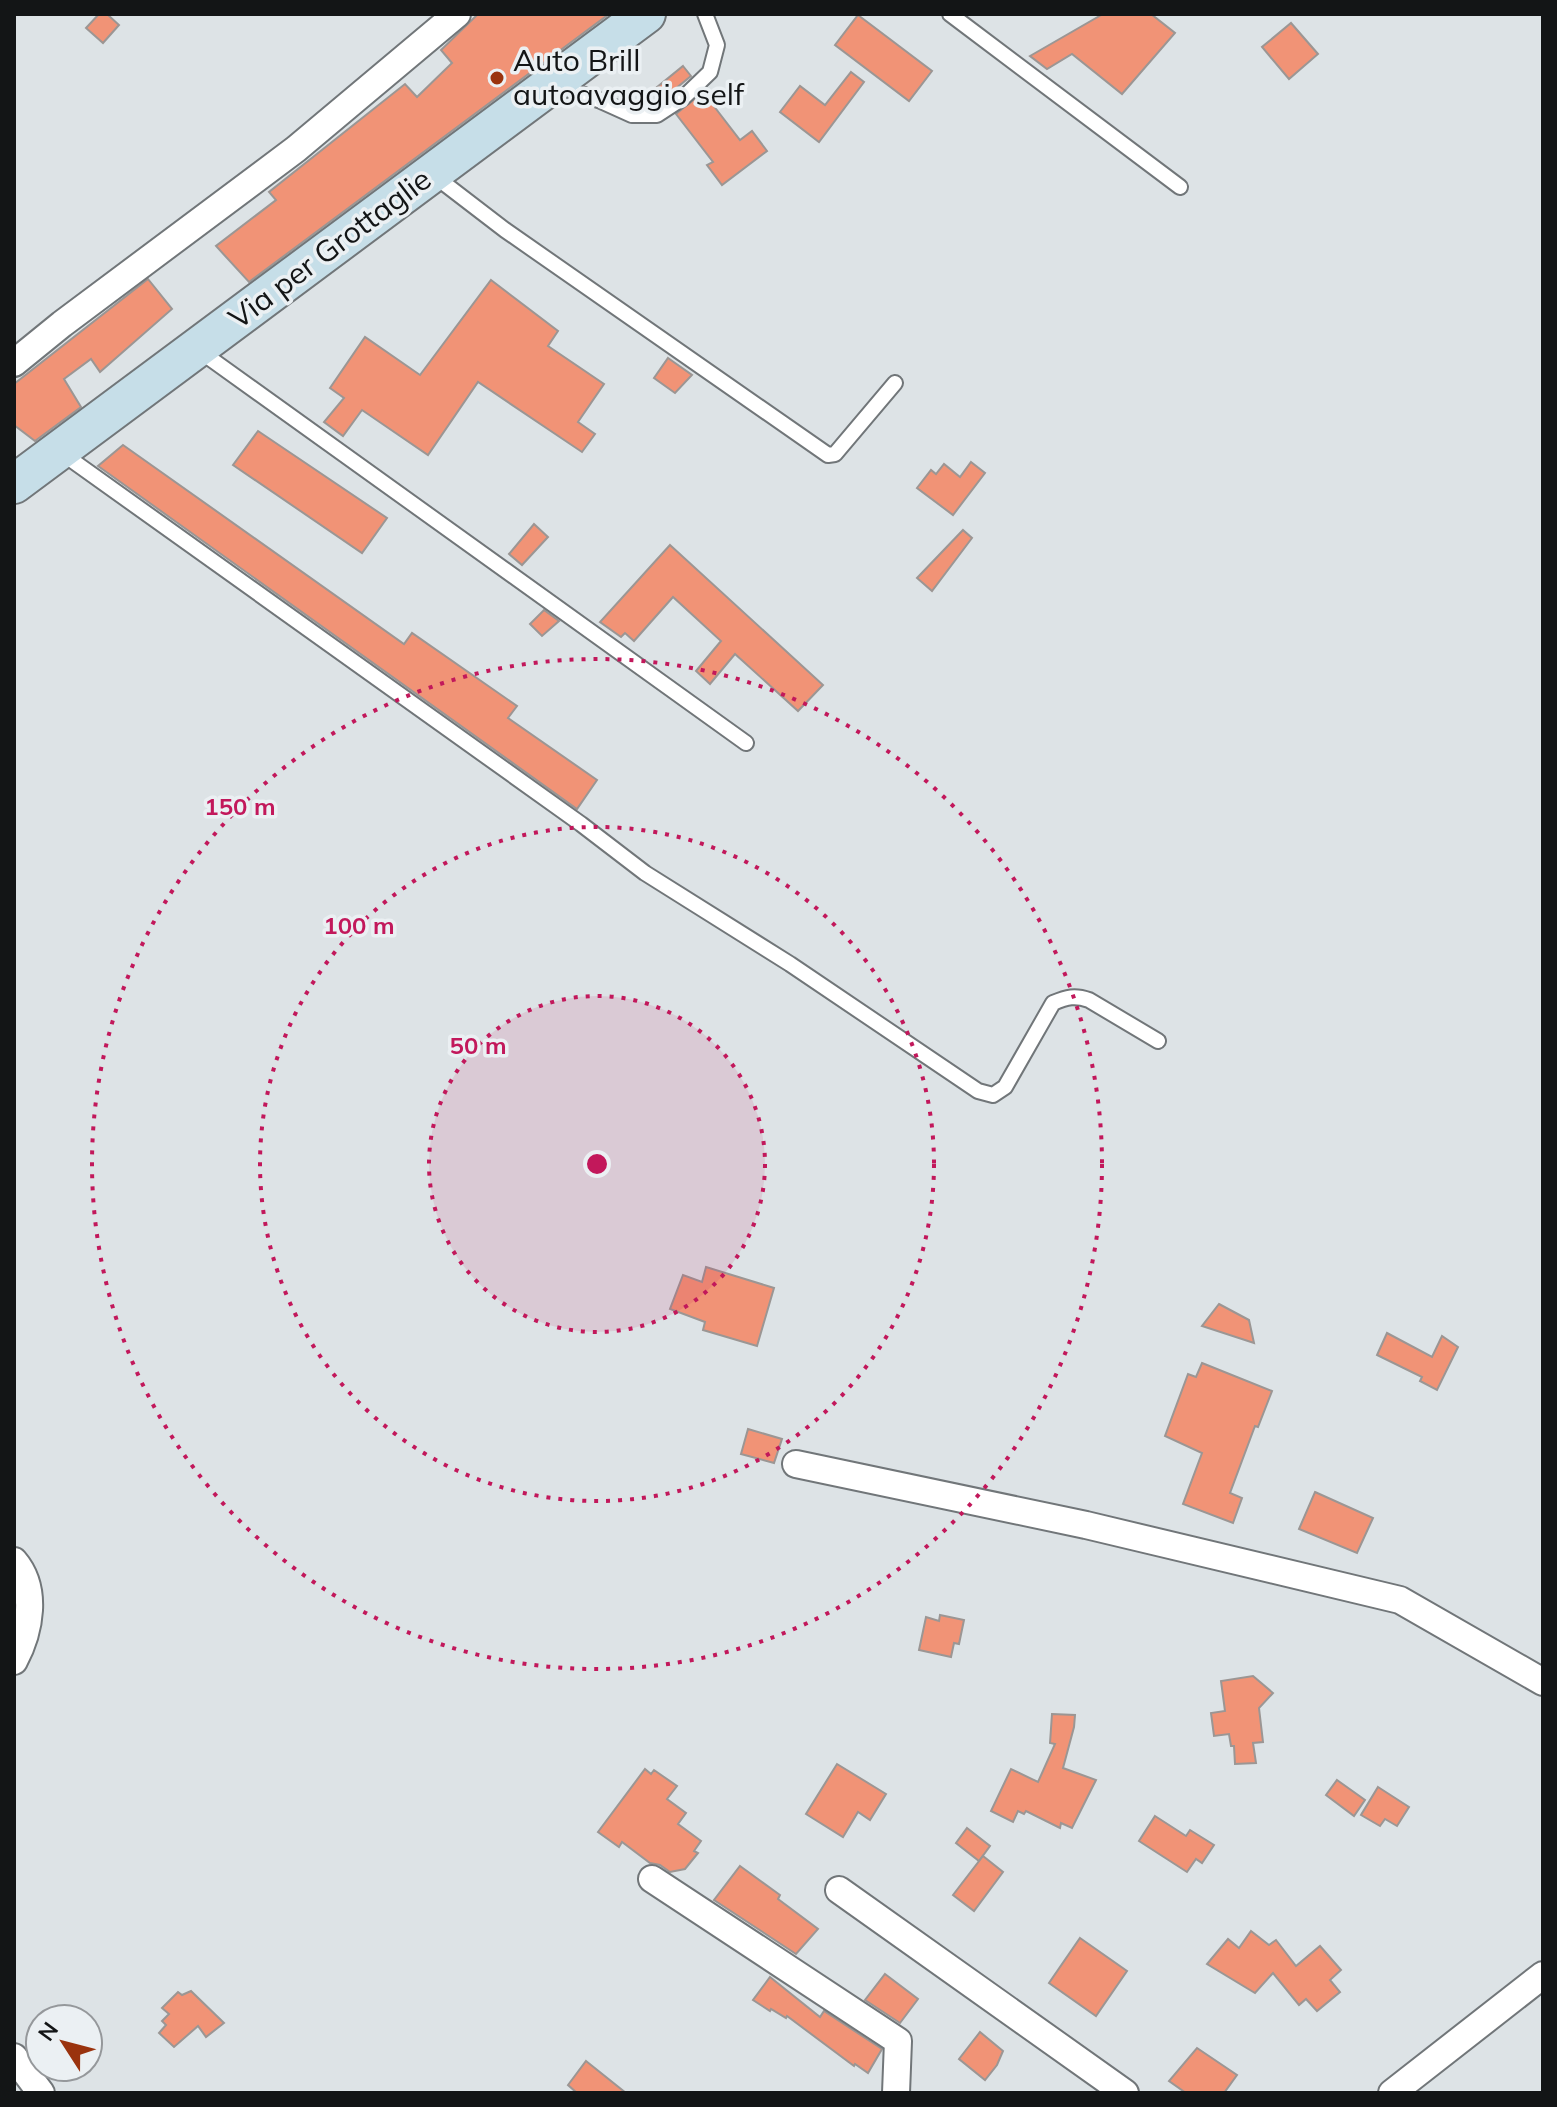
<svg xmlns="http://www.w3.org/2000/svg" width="1557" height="2107" font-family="Mulish,sans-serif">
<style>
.building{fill:#f19376;stroke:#9b9694;stroke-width:2}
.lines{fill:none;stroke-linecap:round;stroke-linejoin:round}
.lane-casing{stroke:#717679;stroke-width:18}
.street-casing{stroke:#717679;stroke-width:30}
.secondary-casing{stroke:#717679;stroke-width:42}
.lane{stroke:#fff;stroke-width:14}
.street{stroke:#fff;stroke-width:26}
.secondary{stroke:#c6dee8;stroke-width:38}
.ring{fill:none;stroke:#c2185b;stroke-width:4;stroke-dasharray:4 8}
.poi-dot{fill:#9a330e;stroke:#ebf0f3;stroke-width:3}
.labels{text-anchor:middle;stroke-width:7;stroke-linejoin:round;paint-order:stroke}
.poi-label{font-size:30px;fill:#131516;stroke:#ebf0f3;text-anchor:start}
.street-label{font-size:30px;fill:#131516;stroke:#ebf0f3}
.centre{fill:#c2185b;stroke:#ebf0f3;stroke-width:4}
.ring-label{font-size:24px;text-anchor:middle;font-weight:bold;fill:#c2185b;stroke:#ebf0f3;stroke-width:7;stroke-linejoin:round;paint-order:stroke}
</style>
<rect width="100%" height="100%" fill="#dde3e6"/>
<g class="building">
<path d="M 99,14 L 107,14 L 119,25 L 103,43 L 86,28 Z"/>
<path d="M 478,14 L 609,14 L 249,282 L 216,246 L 276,200 L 269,192 L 405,84 L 417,97 L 452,63 L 441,50 Z"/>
<path d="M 1103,14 L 1151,14 L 1175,33 L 1122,94 L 1072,54 L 1047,69 L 1030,56 Z"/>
<path d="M 858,15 L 932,71 L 909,101 L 835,45 Z"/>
<path d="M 1291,23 L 1318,54 L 1289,79 L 1262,47 Z"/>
<path d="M 683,66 L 691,76 L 664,98 L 656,88 Z"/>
<path d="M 851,72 L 864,82 L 819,142 L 780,112 L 800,86 L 825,105 Z"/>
<path d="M 703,92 L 740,140 L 752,131 L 767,151 L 722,185 L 707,165 L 713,162 L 676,114 Z"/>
<path d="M 148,279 L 172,309 L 100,372 L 91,359 L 64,379 L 81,407 L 35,441 L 14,425 L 14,384 Z"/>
<path d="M 491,280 L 558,331 L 548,346 L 604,384 L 578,422 L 595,434 L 582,452 L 478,382 L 428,455 L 362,410 L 343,436 L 324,422 L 344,398 L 330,388 L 365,337 L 420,375 Z"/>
<path d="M 668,358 L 692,375 L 675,393 L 654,378 Z"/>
<path d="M 258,431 L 387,518 L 362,553 L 233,465 Z"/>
<path d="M 123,445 L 404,644 L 412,633 L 517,706 L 508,718 L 597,780 L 577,809 L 98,466 Z"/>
<path d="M 971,462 L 985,473 L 953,515 L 917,488 L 931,470 L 936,474 L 944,464 L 960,477 Z"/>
<path d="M 534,524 L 548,537 L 522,565 L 509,554 Z"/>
<path d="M 963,530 L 972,538 L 932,591 L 917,578 Z"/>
<path d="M 670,545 L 823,685 L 798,711 L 735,654 L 710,684 L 696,671 L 721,641 L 673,597 L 634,641 L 625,633 L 621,637 L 600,622 Z"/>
<path d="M 544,610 L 559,621 L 542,636 L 530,624 Z"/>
<path d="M 706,1267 L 774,1288 L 757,1346 L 703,1330 L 705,1322 L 670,1309 L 683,1275 L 702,1282 Z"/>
<path d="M 1219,1304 L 1249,1320 L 1254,1343 L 1202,1326 Z"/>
<path d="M 1387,1333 L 1432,1357 L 1442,1336 L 1458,1347 L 1437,1390 L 1420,1381 L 1422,1377 L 1377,1355 Z"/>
<path d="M 1202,1363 L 1272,1391 L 1258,1427 L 1255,1426 L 1230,1493 L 1242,1498 L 1233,1523 L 1183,1504 L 1202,1453 L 1165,1436 L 1188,1374 L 1196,1377 Z"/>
<path d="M 748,1429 L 782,1439 L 774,1463 L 741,1454 Z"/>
<path d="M 1315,1492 L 1373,1518 L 1357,1553 L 1299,1529 Z"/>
<path d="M 940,1615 L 964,1620 L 959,1644 L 954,1643 L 951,1657 L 919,1650 L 926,1617 L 939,1621 Z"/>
<path d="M 1253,1676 L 1273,1693 L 1259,1708 L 1263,1742 L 1253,1743 L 1256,1763 L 1235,1764 L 1234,1746 L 1231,1746 L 1229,1734 L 1214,1736 L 1211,1713 L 1225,1711 L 1221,1681 Z"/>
<path d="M 1052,1714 L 1075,1715 L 1074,1727 L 1063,1768 L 1096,1780 L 1072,1828 L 1061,1823 L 1060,1828 L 1026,1811 L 1024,1814 L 1018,1811 L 1013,1822 L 991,1811 L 1011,1769 L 1038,1782 L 1055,1744 L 1050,1743 Z"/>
<path d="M 837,1764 L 886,1794 L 870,1820 L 858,1812 L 843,1837 L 806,1814 Z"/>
<path d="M 645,1769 L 651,1774 L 654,1770 L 677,1786 L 667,1799 L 686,1813 L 678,1824 L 701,1841 L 694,1851 L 698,1853 L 685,1869 L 670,1872 L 660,1865 L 650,1863 L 622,1842 L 619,1847 L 598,1832 Z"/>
<path d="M 1337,1780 L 1365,1800 L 1354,1816 L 1326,1795 Z"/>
<path d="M 1378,1787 L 1409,1807 L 1397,1826 L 1385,1819 L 1380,1826 L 1361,1815 Z"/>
<path d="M 1155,1816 L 1186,1836 L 1190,1830 L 1214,1845 L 1202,1863 L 1196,1859 L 1187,1872 L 1139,1841 Z"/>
<path d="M 967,1828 L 990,1846 L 979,1861 L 956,1843 Z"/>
<path d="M 983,1856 L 1003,1872 L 974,1911 L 953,1895 Z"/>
<path d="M 740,1866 L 780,1895 L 778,1899 L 818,1929 L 796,1954 L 714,1900 Z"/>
<path d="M 1251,1931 L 1269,1945 L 1276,1940 L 1296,1966 L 1320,1946 L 1341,1970 L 1330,1980 L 1340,1992 L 1317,2011 L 1306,1999 L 1299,2005 L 1273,1973 L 1255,1993 L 1207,1964 L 1228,1939 L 1239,1948 Z"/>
<path d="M 1080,1938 L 1127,1971 L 1096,2016 L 1049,1983 Z"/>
<path d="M 885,1974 L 918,1999 L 900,2023 L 865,2000 Z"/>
<path d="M 770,1977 L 820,2017 L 824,2011 L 882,2049 L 868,2073 L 855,2064 L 854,2066 L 787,2016 L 786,2018 L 771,2009 L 770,2011 L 753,2000 Z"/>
<path d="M 191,1991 L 224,2023 L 206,2037 L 198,2026 L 174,2047 L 159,2033 L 166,2025 L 162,2021 L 169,2014 L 162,2008 L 178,1992 L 182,1995 Z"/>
<path d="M 980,2032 L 1003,2051 L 997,2065 L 985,2080 L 959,2059 Z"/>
<path d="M 1197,2048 L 1237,2075 L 1224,2093 L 1186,2093 L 1169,2081 Z"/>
<path d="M 586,2061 L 626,2093 L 577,2093 L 568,2085 Z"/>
</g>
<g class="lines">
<defs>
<g id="lane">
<path d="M 950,14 L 1180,187"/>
<path d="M 556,85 L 601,101 L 632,115 L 657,115 L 683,98 L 710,72 L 717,45 L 705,14"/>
<path d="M 432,174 L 505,230 L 828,455 L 835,454 L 895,383"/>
<path d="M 197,349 L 746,743"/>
<path d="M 59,451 L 581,824 L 645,873 L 790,964 L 978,1091 L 993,1095 L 1005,1087 L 1053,1003 C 1067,997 1075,995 1089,1000 L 1158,1041"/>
</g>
<g id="street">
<path d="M 14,363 L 62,324 L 296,149 L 457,14"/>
<path d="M 796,1464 L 1086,1525 L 1400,1600 L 1543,1682"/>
<path d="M 14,1561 C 38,1589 30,1631 14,1661"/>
<path d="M 652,1879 L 898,2041 L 896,2093"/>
<path d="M 839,1890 L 1125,2093"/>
<path d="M 14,2057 L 41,2093"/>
<path d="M 1392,2093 L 1543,1975"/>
</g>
<path id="secondary" d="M 14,484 L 646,14"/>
</defs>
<use href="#lane" class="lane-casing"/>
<use href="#street" class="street-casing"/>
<use href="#secondary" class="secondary-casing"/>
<use href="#lane" class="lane"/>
<use href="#street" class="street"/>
<use href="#secondary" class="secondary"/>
</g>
<circle cx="597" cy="1164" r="168" fill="#c2185b" fill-opacity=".12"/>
<g class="ring">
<circle cx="597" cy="1164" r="168"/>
<circle cx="597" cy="1164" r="337"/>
<circle cx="597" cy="1164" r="505"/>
</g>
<circle class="poi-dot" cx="497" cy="78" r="8"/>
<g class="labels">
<g class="poi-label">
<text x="513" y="71">Auto Brill<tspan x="513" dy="34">autoavaggio self</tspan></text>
</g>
<g class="street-label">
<text transform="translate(330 249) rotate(-37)" y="10">Via per Grottaglie</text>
</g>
</g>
<circle cx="597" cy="1164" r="12" class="centre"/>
<g class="ring-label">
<text x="240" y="815">150 m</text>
<text x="359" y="934">100 m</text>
<text x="478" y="1054">50 m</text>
</g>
<rect width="1557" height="2107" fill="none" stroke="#131516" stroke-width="32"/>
<g transform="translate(64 2043) rotate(306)"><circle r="38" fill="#ebf0f3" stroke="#95989b" stroke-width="2"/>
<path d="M0-6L14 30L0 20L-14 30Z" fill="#9a330e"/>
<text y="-12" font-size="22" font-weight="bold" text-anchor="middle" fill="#131516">N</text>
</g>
</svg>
